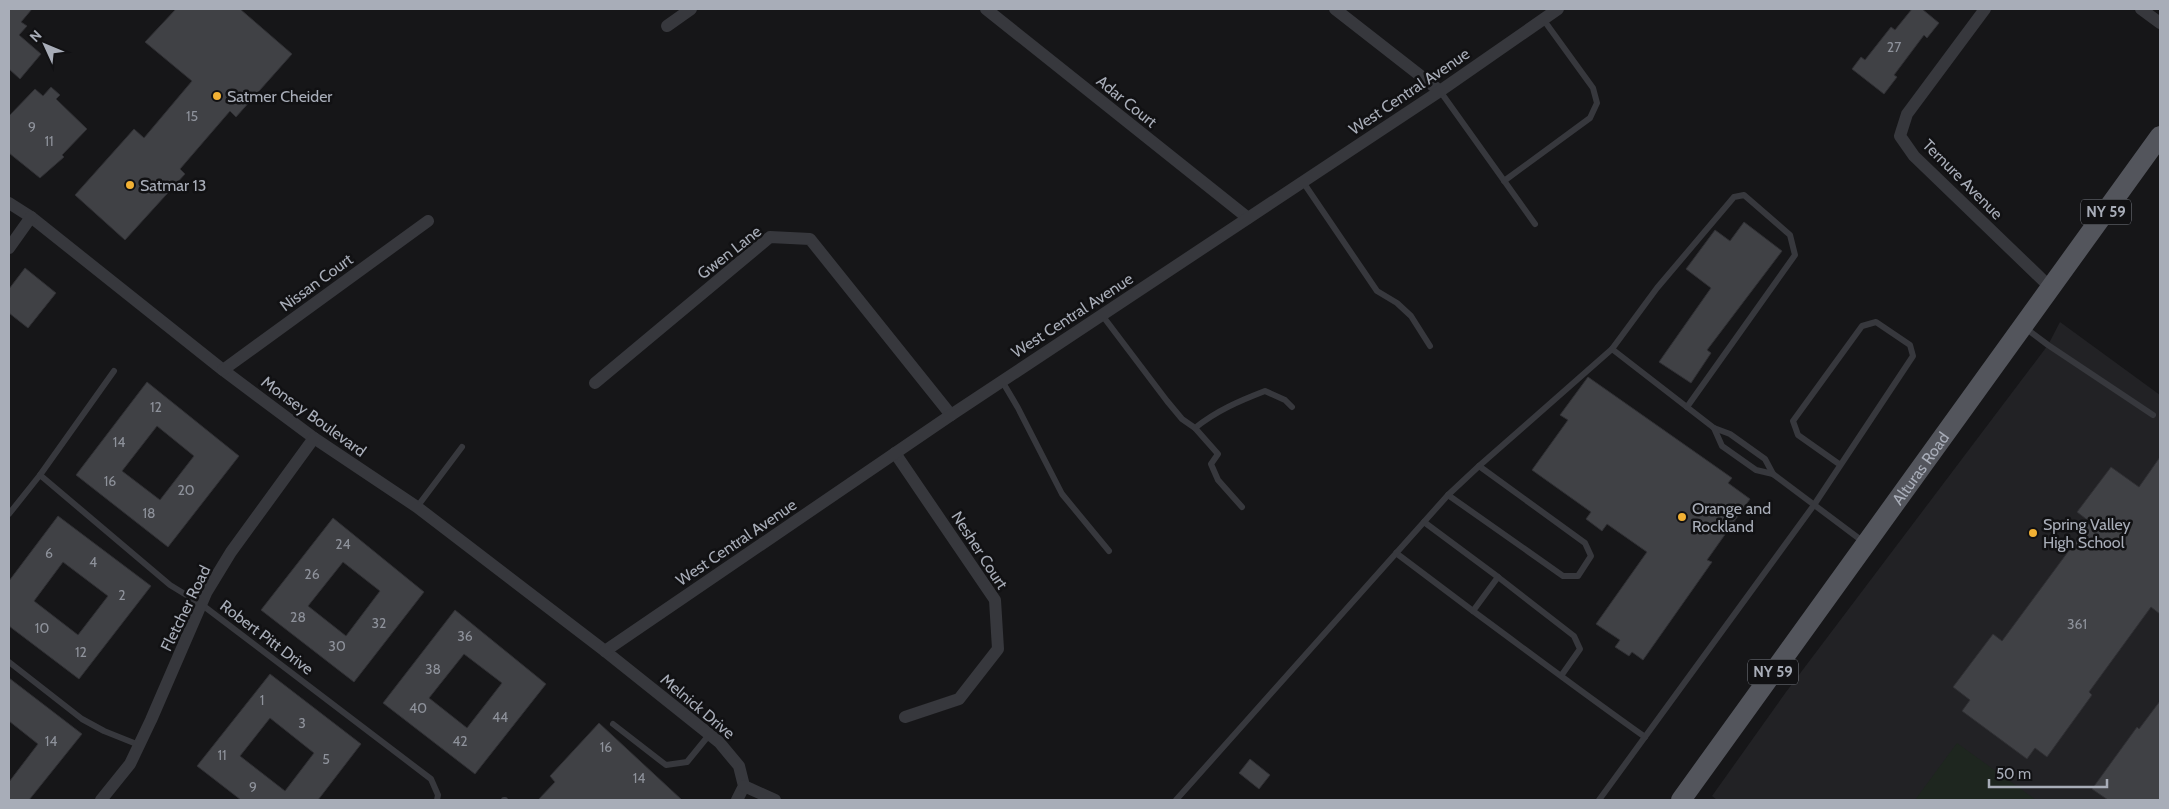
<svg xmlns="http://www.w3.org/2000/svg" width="2169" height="809" font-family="Cabin,sans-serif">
<rect width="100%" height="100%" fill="#161618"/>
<polygon fill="#222225" points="2060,322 2160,395 2160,800 1717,800 1712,796 1786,692 2048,345"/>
<polygon fill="#1e261f" points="1957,743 2036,800 1915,800"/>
<g fill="#404145" stroke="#303034" fill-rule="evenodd">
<polygon points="9,9 32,9 21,22 27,26 19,35 41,54 20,79 9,69"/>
<polygon points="176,9 240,9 292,54 236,117 230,111 180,169 185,174 125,240 75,195 134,129 144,138 192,81 145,42"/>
<polygon points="1912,9 1922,9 1939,23 1927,38 1924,35 1894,75 1897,77 1884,94 1852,69 1861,57 1865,60 1891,27 1895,30"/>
<polygon points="51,87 60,95 56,99 87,129 62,155 64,157 40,178 9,153 9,116 35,89 43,96"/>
<polygon points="1744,222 1782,251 1707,350 1711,353 1691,383 1659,362 1711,288 1686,269 1715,230 1730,241"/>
<polygon points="25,268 56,293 28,328 9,313 9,289"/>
<polygon points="1588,377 1732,478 1728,483 1750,499 1707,560 1712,562 1643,660 1632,652 1629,656 1615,647 1620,640 1596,624 1647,552 1607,524 1602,531 1586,519 1591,512 1532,470 1568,420 1560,415"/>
<path d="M147 382 239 456 168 547 76 475ZM157 426 194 456 160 500 122 471Z"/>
<polygon points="2160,457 2160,614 2151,607 2089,692 2092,695 2047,757 2035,748 2027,759 1962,711 1970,700 1953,687 1993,634 2002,641 2090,522 2077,512 2111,467 2139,487"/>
<path d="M58 516 151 586 79 679 9 626V581ZM63 562 108 596 78 635 34 601Z"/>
<path d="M333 518 424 592 354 682 261 610ZM343 562 380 591 346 636 308 606Z"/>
<path d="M455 610 546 684 475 774 383 703ZM464 654 502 683 467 728 429 698Z"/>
<path d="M270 674 361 744 318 800H241L197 766ZM270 718 314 753 285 791 240 756Z"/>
<polygon points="9,678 82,734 29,800 9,800 9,782 38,744 9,721"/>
<polygon points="2160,701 2160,800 2108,800 2092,789 2137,727 2139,729"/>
<polygon points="599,723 682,800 538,800 555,782 550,776"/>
<polygon points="1250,759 1270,775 1259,789 1239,773"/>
</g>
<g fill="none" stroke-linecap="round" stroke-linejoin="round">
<g stroke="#37383d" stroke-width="6">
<polyline points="1440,91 1535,224"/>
<polyline points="1504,181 1590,118 1597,103 1593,88 1543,19"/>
<polyline points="1303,182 1377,291 1397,303 1411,316 1430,346"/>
<path d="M1102 315 1167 401 1182 419 1195 428C1216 411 1239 401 1265 391L1285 400 1292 407"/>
<polyline points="2024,327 2048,345 2153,415"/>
<polyline points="1612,349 1714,428 1730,434 1765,459 1773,474"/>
<polyline points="1002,381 1018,408 1062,494 1109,551"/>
<polyline points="1195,428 1218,454 1211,464 1218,480 1242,507"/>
<polyline points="1714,428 1722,446 1756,470 1773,474 1865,543"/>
<polyline points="40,475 114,371"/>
<polyline points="1448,495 1563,576 1578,576 1591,556 1585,543 1479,466"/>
<polyline points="417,507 462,447"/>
<polyline points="9,514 40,475 170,585 201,604 431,779 438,795 437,800"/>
<polyline points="1424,522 1498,577"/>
<polyline points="1396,553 1473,611"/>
<polyline points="9,662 82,719 104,731 139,745"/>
<path d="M1561 676 1580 649 1574 636 1498 577 1473 611C1530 653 1587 696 1645 737"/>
<polyline points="613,724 666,765 687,762 709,735"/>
<polyline points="504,800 505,800"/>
<polyline points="1176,800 1448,495 1479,466 1612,349 1657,288 1734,197 1744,195 1790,235 1795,255 1687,407"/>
<polyline points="1599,800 1814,505 1913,356 1910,345 1876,322 1862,326 1793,421 1798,435 1839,464"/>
</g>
<g stroke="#37383d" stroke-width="12">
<polyline points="986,9 1248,218"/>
<polyline points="1335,9 1440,91"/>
<polyline points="1985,9 1907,114 1900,136 1914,156 2051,288"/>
<polyline points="2141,9 2160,23"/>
<polyline points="667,26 691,9"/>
<polyline points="9,203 31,217 223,370 314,438 417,507 605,651 719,742 739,766 744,786 737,800"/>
<polyline points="9,248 31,217"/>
<polyline points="223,370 428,221"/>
<polyline points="595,383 770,237 810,239 951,415"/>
<polyline points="895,453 995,600 998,649 959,699 905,717"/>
<polyline points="605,651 951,415 1440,91 1558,9"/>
<polyline points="744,786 775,800"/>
<polyline points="101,800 130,764 151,720 206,593 231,552 314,438"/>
</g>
<path stroke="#53555c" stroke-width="20" id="s1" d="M1681 800 2160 136"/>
</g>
<g fill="#f2b134" stroke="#111113" stroke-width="2">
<circle cx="217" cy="96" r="5"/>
<circle cx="130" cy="185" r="5"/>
<circle cx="1682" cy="517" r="5"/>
<circle cx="2033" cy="533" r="5"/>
</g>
<g text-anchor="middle" stroke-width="5" stroke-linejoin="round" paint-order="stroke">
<g font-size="14" fill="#8e929b">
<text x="1894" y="52">27</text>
<text x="192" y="121">15</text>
<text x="32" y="132">9</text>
<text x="49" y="146">11</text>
<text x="156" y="412">12</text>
<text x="119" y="447">14</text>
<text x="110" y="486">16</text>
<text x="186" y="495">20</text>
<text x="149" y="518">18</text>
<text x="343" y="549">24</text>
<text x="49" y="558">6</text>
<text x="93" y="567">4</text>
<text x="312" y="579">26</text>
<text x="122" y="600">2</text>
<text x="298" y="622">28</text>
<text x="379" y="628">32</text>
<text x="2077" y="629">361</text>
<text x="42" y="633">10</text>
<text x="465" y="641">36</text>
<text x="337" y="651">30</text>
<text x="81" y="657">12</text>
<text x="433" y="674">38</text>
<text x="262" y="705">1</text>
<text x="418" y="713">40</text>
<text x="500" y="722">44</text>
<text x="302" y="728">3</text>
<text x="51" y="746">14</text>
<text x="460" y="746">42</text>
<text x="606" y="752">16</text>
<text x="222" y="760">11</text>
<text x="326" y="764">5</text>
<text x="639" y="783">14</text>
<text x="253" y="792">9</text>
</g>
<g fill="#111113" stroke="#7b7e86" stroke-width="1">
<rect x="2081" y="199.5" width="50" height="25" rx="4"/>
<rect x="1748" y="659.5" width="50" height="25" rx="4"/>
</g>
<g font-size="15" font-weight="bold" fill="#a8adb8">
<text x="2106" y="217">NY 59</text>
<text x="1773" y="677">NY 59</text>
</g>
<g font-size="16" fill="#a8adb8" stroke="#111113">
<text transform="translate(1409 91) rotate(-34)" y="6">West Central Avenue</text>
<text transform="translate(1127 101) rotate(39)" y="6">Adar Court</text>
<text transform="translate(1963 179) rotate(45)" y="6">Ternure Avenue</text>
<text transform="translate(729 252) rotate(-38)" y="6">Gwen Lane</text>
<text transform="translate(316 282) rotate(-36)" y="6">Nissan Court</text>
<text transform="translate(1072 315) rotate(-33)" y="6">West Central Avenue</text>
<text transform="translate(314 416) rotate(36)" y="6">Monsey Boulevard</text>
<text dy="6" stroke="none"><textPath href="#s1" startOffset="409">Alturas Road</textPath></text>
<text transform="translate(736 542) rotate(-34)" y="6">West Central Avenue</text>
<text transform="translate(980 550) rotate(57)" y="6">Nesher Court</text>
<text transform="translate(185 608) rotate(-64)" y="6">Fletcher Road</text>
<text transform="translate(267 637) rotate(37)" y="6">Robert Pitt Drive</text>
<text transform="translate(698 706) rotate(40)" y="6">Melnick Drive</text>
</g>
<g font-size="16" fill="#a8adb8" stroke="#111113" text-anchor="start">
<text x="227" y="102">Satmer Cheider</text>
<text x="140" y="191">Satmar 13</text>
<text x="1692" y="514">Orange and<tspan x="1692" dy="18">Rockland</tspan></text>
<text x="2043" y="530">Spring Valley<tspan x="2043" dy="18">High School</tspan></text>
</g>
</g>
<rect width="2169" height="809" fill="none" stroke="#a8adb8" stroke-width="20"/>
<g transform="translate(45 45) rotate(314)" stroke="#111113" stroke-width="4" paint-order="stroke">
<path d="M0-4L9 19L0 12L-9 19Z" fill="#a8adb8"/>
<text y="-8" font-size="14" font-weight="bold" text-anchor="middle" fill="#a8adb8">N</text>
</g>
<path d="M1989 779v8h118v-8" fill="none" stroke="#a8adb8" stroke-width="2.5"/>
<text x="1996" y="779" font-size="15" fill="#a8adb8" stroke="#111113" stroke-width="4" paint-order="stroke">50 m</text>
</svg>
